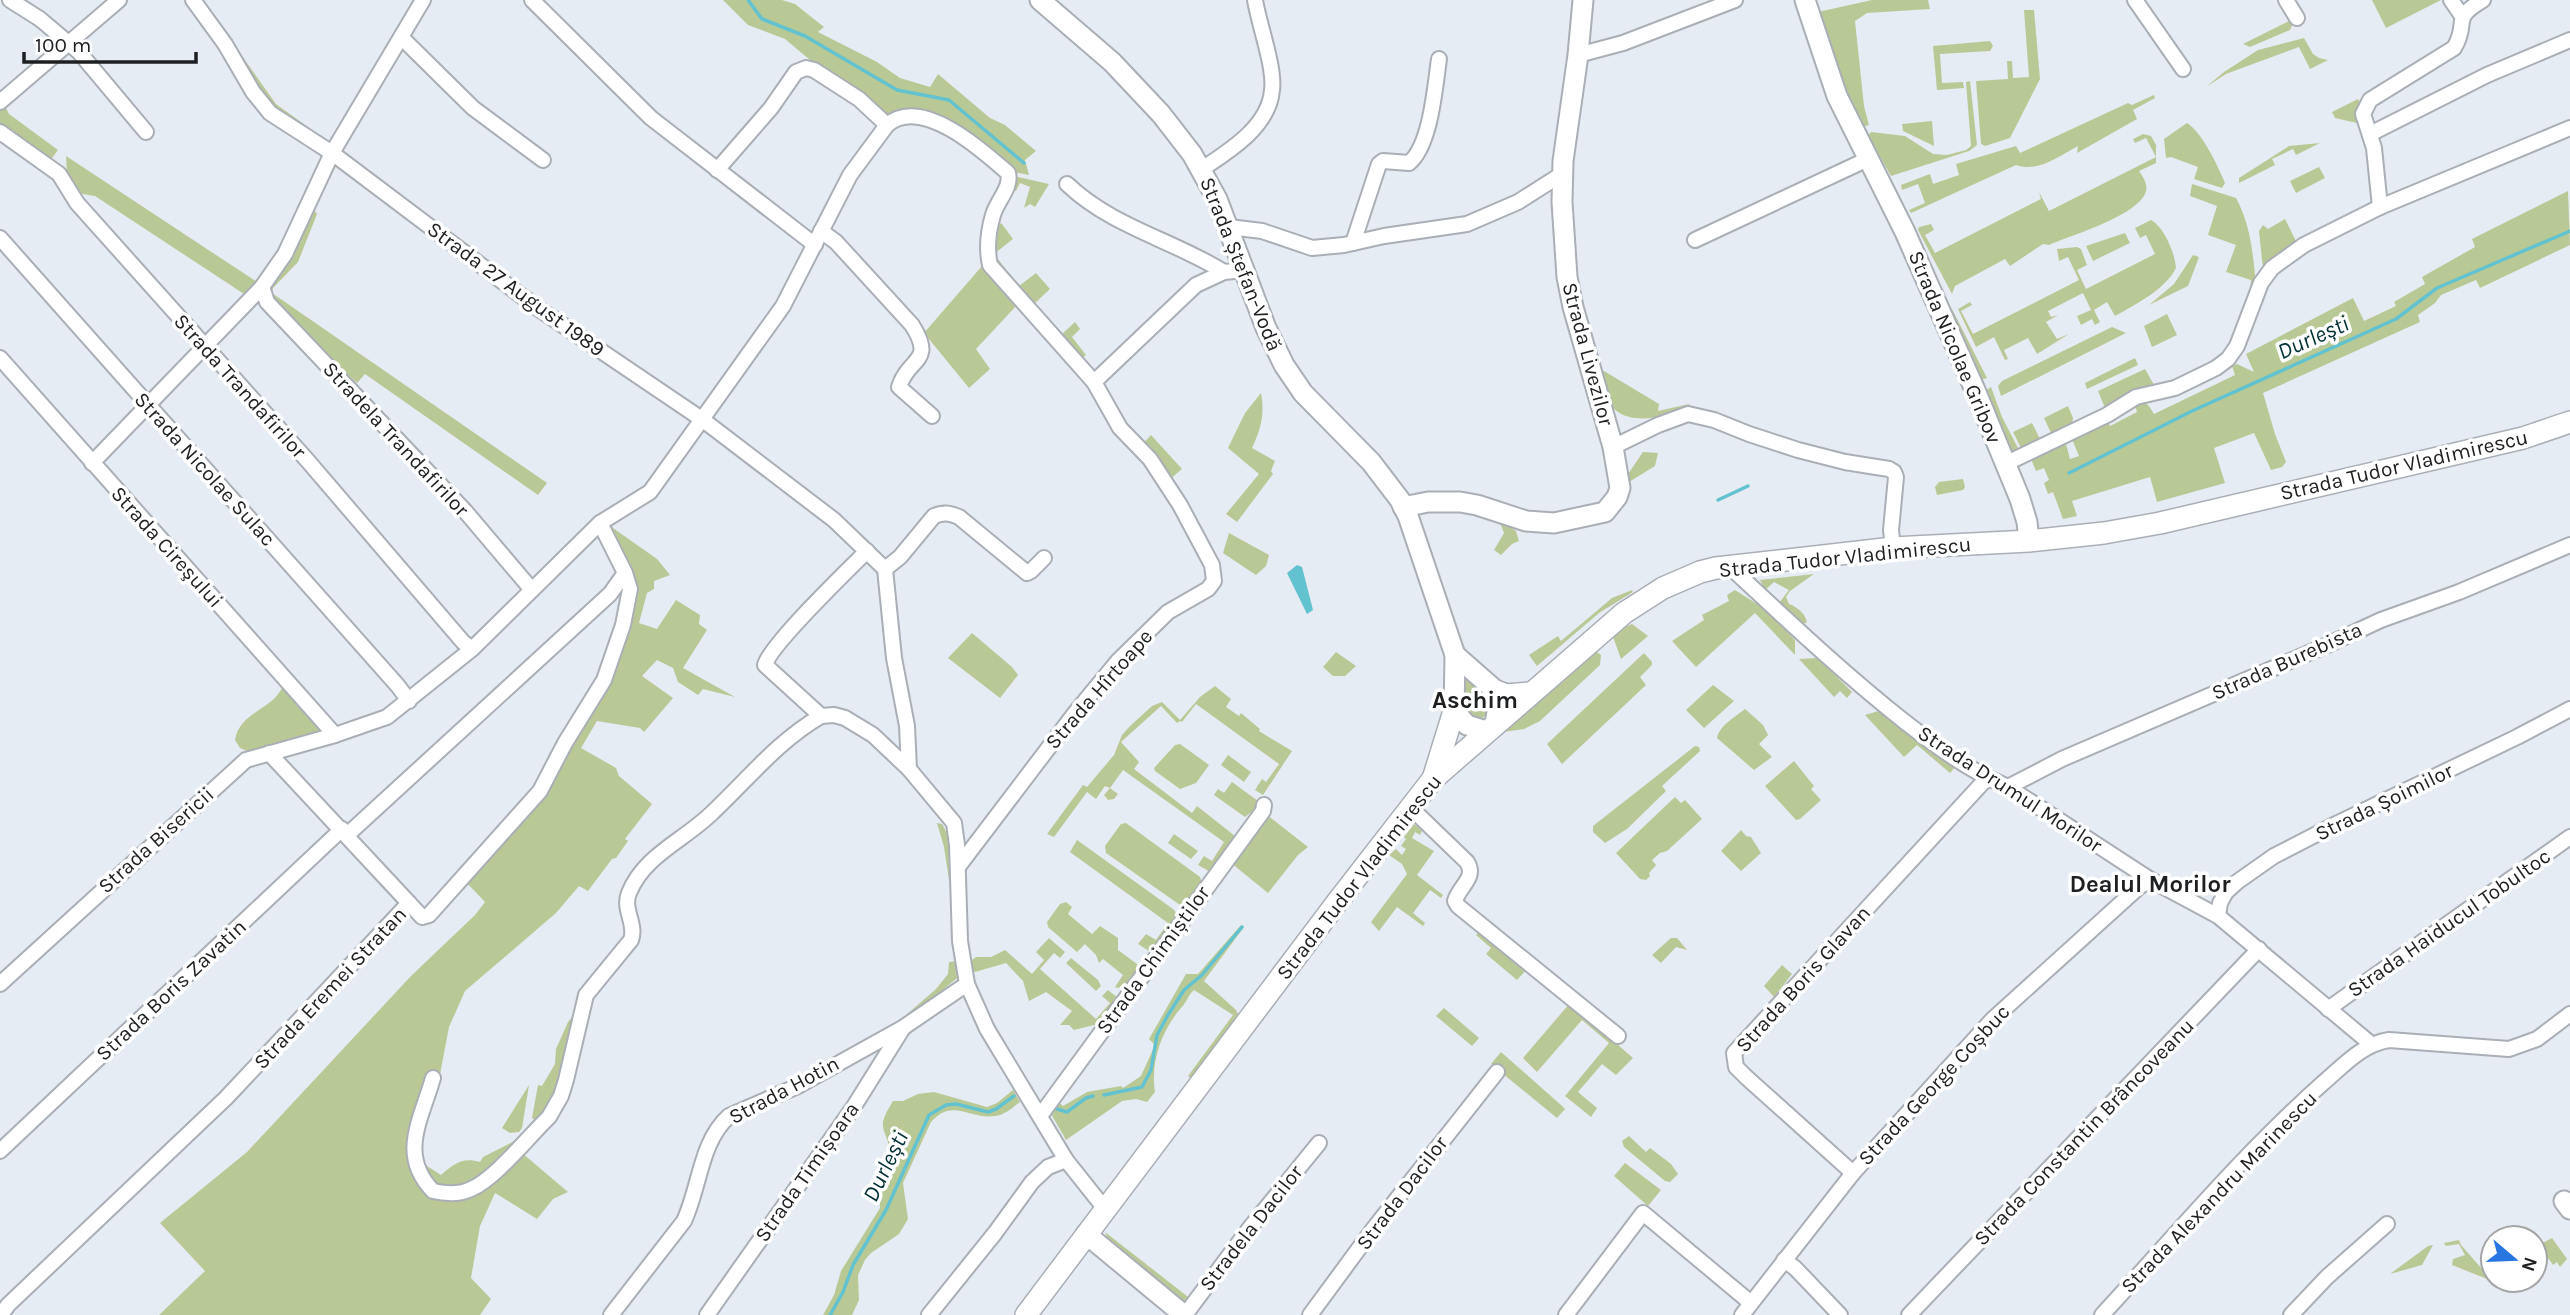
<svg xmlns="http://www.w3.org/2000/svg" width="2570" height="1315" font-family="Karla,sans-serif">
<rect width="100%" height="100%" fill="#e6ecf3"/>
<g fill="#b9c996">
<polygon points="723,0 782,0 795,4 824,27 818,32 877,62 900,78 930,87 938,74 990,118 1005,125 1036,151 1025,160 1029,175 1009,171 950,125 886,119 822,70 785,39 748,25"/>
<polygon points="1872,0 1928,0 1930,9 1867,13 1855,21 1864,106 1869,125 1863,127 1850,100 1818,12"/>
<polygon points="2372,0 2441,0 2386,28"/>
<polygon points="2024,10 2034,10 2040,79 2010,138 1985,146 1981,144 1976,81 2008,79 2007,61 2012,61 2013,78 2029,77"/>
<polygon points="2291,20 2293,24 2290,30 2250,47 2243,44"/>
<polygon points="225,32 276,104 330,143 328,146 297,128 259,95"/>
<polygon points="2304,38 2313,54 2319,58 2328,60 2310,69 2299,47 2226,74 2206,87 2224,72 2258,50"/>
<polygon points="1990,41 1993,46 1990,51 1940,54 1942,83 1963,82 1964,88 1937,90 1933,46"/>
<polygon points="1970,81 1977,145 1969,151 1891,176 1868,136 1871,132 1905,136 1933,154 1947,155 1966,150 1971,146 1966,82"/>
<path d="M2154 95 2155 98 2133 110 2137 119 2077 153 2078 146C2059 156 2038 173 2016 165L1911 213 1909 210 1925 203 1918 184 1902 190 1901 185 1930 174 1933 184 1959 175 1956 164 2016 146 2020 153 2128 103 2132 105Z"/>
<polygon points="2358,99 2361,105 2360,121 2357,123 2335,118 2332,112"/>
<polygon points="8,103 6,108 9,114 58,150 49,162 0,127 0,107"/>
<polygon points="1932,121 1934,146 1903,131 1902,124"/>
<path d="M2187 123C2202 132 2218 166 2225 183L2222 188 2194 179 2198 167 2171 157 2166 158 2164 139Z"/>
<path d="M2143 134 2151 136 2156 145V163L2139 171C2143 177 2148 184 2146 191 2140 215 2072 235 2049 245L2043 244 2010 266 2005 259 1955 286 1952 294 1918 230 1919 227 1931 224 1934 230 1925 235 1935 253 2041 199 2039 192 2049 211 2156 157 2146 138 2135 143 2133 139Z"/>
<polygon points="2320,143 2296,155 2293,149 2272,159 2275,165 2239,183 2239,178 2289,146"/>
<polygon points="66,156 257,282 244,294 95,196 77,193 67,174"/>
<polygon points="334,162 337,164 314,210 317,214 298,262 273,288 272,293 547,483 538,495 365,374 357,383 274,306 269,286"/>
<polygon points="2319,167 2325,178 2296,193 2290,181"/>
<polygon points="1014,176 1049,184 1035,207 1030,204 1024,208 1030,187 1020,183 1016,191 1008,188"/>
<path d="M2192 184 2236 198C2251 226 2253 254 2256 286L2250 293 2251 280 2226 272 2236 245 2208 235 2217 206 2190 196Z"/>
<polygon points="2568,191 2570,245 2480,288 2476,280 2441,295 2435,303 2418,315 2420,322 2263,393 2275,434 2286,462 2282,467 2271,470 2254,433 2214,448 2225,483 2157,502 2150,477 2072,501 2077,516 2063,519 2053,492 2048,494 2044,483 2049,480 2044,468 2036,471 2031,459 2065,440 2070,459 2079,456 2072,439 2108,421 2110,426 2137,412 2135,405 2142,401 2149,406 2154,414 2235,375 2232,366 2237,364 2254,372 2246,354 2353,298 2364,321 2396,306 2394,302 2425,284 2422,277 2475,247 2472,239"/>
<polygon points="2285,219 2296,241 2263,269 2259,231 2263,225 2268,229"/>
<path d="M2151 220C2164 227 2175 253 2176 268 2165 290 2136 304 2115 316L2107 302 2094 310 2100 322 2095 325 2092 319 2081 325 2077 316 2091 310 2083 293 2048 311 2051 317 2058 315 2046 322 2057 339 2069 334 2037 354 2028 338 2004 350 2008 359 2005 360 1994 337 1976 347 1958 309 1970 302 1972 305 1961 311 1973 334 2079 280 2068 257 2059 261 2057 249 2077 247 2081 249 2087 265 2077 270 2086 289 2155 254 2146 235 2140 238 2135 228Z"/>
<polygon points="995,221 1002,224 1013,239 994,254 1019,286 1036,273 1050,289 1033,305 1060,336 1075,322 1080,329 1072,337 1086,355 1079,361 994,263"/>
<polygon points="2125,233 2130,243 2093,261 2086,246"/>
<polygon points="2193,255 2199,257 2188,286 2149,305 2174,284"/>
<polygon points="982,266 1018,304 976,349 990,369 969,388 924,333"/>
<polygon points="1952,309 1987,378 1979,380 1949,318"/>
<polygon points="2167,314 2177,335 2152,347 2144,326"/>
<polygon points="2112,327 2126,333 2001,396 1998,386 2002,381"/>
<polygon points="2135,358 2138,365 2087,389 2085,383"/>
<polygon points="2145,369 2154,385 2105,408 2098,391"/>
<path d="M1604 371 1659 404 1658 411 1689 404 1690 408C1664 416 1623 431 1606 398 1602 391 1600 380 1597 372Z"/>
<polygon points="1991,387 2002,417 2020,452 2010,454 1985,391"/>
<path d="M1261 393C1265 414 1261 429 1252 448L1275 461 1271 471 1273 474 1237 522 1226 514 1259 474 1228 448 1245 413Z"/>
<polygon points="2068,406 2073,418 2072,425 2052,435 2044,418"/>
<polygon points="2032,423 2041,441 2022,450 2013,432"/>
<polygon points="1151,435 1182,469 1169,480 1143,444"/>
<polygon points="1643,452 1658,453 1655,466 1629,482 1628,474"/>
<polygon points="1963,479 1965,487 1963,490 1937,495 1935,487 1939,482"/>
<polygon points="1499,520 1516,531 1519,541 1512,544 1501,555 1494,550 1504,533"/>
<path d="M610 522 613 528 657 559 670 575 654 581V589L647 593 639 623 657 629 676 600 700 615 699 624 707 630 683 668 735 697 703 689 698 695 678 682 673 668 657 660 642 676 673 698 644 732 640 728 597 721 581 748 616 768 619 776 652 804 625 839 628 841 616 858 612 859 588 891 579 886 556 913 465 991 449 1027 438 1085 417 1154 427 1166 441 1175C454 1164 462 1157 480 1162L483 1157 522 1137V1153L568 1192 553 1199 537 1219 495 1193 480 1226 471 1278 491 1299 480 1315H159L205 1271 160 1223 247 1152 411 976 475 915 485 902 465 881 541 798 607 681 634 587 607 529Z"/>
<polygon points="1229,533 1269,555 1266,566 1256,575 1223,553"/>
<path d="M1814 574 1790 591 1786 597 1789 604C1797 607 1805 613 1807 622L1802 625 1779 603 1789 590 1774 582 1765 590 1760 580Z"/>
<polygon points="1632,590 1633,592 1599,613 1537,666 1529,655 1558,636 1561,641 1612,598"/>
<polygon points="1735,590 1765,609 1795,640 1795,655 1755,613 1696,667 1672,641 1704,620 1702,615 1729,601 1727,595"/>
<polygon points="1632,624 1648,636 1621,659 1613,637 1625,627"/>
<polygon points="972,633 1012,667 1018,675 1000,698 948,658"/>
<polygon points="1595,651 1601,655 1600,665 1540,721 1524,729 1503,732"/>
<polygon points="1336,652 1356,666 1345,676 1333,676 1323,667"/>
<polygon points="1644,653 1652,662 1652,665 1640,677 1646,685 1562,764 1547,744"/>
<polygon points="1818,658 1852,692 1847,698 1840,691 1834,697 1799,659"/>
<polygon points="1468,675 1490,695 1489,714 1482,718 1474,718 1462,708 1460,679"/>
<polygon points="1713,685 1734,701 1704,728 1686,710"/>
<path d="M283 686 324 732 252 753 240 748 235 740C240 711 272 711 283 686Z"/>
<polygon points="1215,686 1231,699 1226,707 1239,716 1241,713 1260,729 1259,731 1292,751 1263,795 1255,790 1262,779 1266,782 1279,764 1196,704 1182,722 1180,721 1177,723 1161,706 1121,742 1139,762 1134,769 1192,813 1197,806 1235,836 1214,874 1198,865 1204,856 1212,861 1224,842 1123,770 1110,788 1118,794 1114,799 1108,800 1104,795 1110,788 1105,786 1096,799 1087,792 1054,837 1047,834 1083,785 1087,787 1114,755 1122,735 1129,727 1152,706 1162,702 1180,720 1200,697"/>
<path d="M1745 709 1763 725 1768 735 1759 744 1772 757 1754 770 1717 738C1720 725 1735 717 1745 709Z"/>
<polygon points="1882,710 1957,765 1950,773 1917,745 1904,757 1865,715"/>
<polygon points="1180,744 1209,765 1196,783 1180,789 1155,771 1154,768 1175,745"/>
<polygon points="1695,746 1699,747 1700,751 1662,786 1666,791 1627,829 1605,843 1593,832 1593,826"/>
<polygon points="1228,755 1251,772 1244,782 1221,765"/>
<polygon points="1794,761 1814,786 1811,789 1821,800 1800,819 1796,820 1765,786"/>
<polygon points="1232,782 1258,801 1255,809 1245,817 1214,795 1218,789 1224,793"/>
<polygon points="1675,797 1681,803 1685,800 1702,819 1667,851 1660,853 1652,860 1656,865 1649,873 1650,876 1646,880 1640,879 1616,853"/>
<polygon points="1267,815 1308,847 1298,855 1268,893 1231,863"/>
<path d="M937 823 942 824C956 846 952 875 952 900L944 847Z"/>
<polygon points="1126,823 1200,877 1202,883 1187,904 1180,905 1106,853 1105,846 1121,824"/>
<polygon points="1414,824 1422,831 1420,835 1415,832 1412,838 1434,851 1417,875 1443,895 1441,898 1430,890 1413,913 1425,923 1423,926 1397,907 1379,931 1371,922 1407,874 1402,864 1389,855 1396,849 1402,855 1406,849 1401,846 1406,839 1404,837"/>
<polygon points="1741,830 1746,836 1751,837 1761,853 1741,871 1721,851"/>
<polygon points="1174,834 1198,851 1191,859 1168,843"/>
<polygon points="1077,840 1173,909 1180,917 1153,951 1149,951 1138,944 1146,934 1156,940 1168,923 1070,852"/>
<polygon points="1066,902 1072,907 1068,914 1092,934 1100,926 1118,938 1118,950 1137,964 1139,968 1127,984 1118,988 1115,987 1123,975 1103,959 1099,963 1096,955 1085,944 1077,952 1048,927 1047,922 1060,904"/>
<path d="M1241 925 1244 927 1204 981 1236 1010 1239 1016 1193 1080 1188 1076 1233 1015 1194 990C1188 995 1187 1002 1181 1008 1162 1030 1150 1062 1155 1092L1147 1102 1136 1099 1122 1101 1066 1140 1050 1112 1059 1102 1063 1106 1087 1092 1121 1086 1123 1088 1141 1076 1155 1045 1149 1039 1186 974H1198Z"/>
<polygon points="1481,930 1528,968 1517,980 1486,954 1491,948 1476,935"/>
<polygon points="1049,938 1065,952 1060,958 1054,953 1040,969 1096,1019 1110,1003 1102,996 1108,990 1118,998 1102,1023 1074,1030 1069,1025 1060,1025 1072,1011 1046,992 1029,1001 1023,981 1006,963 975,972 970,969 972,960 976,957 991,957 1005,950 1032,974 1044,960 1036,952"/>
<polygon points="1671,938 1677,938 1687,950 1676,947 1661,963 1652,955"/>
<polygon points="1071,958 1098,980 1101,986 1096,991 1066,963"/>
<polygon points="957,961 957,978 934,997 897,1023 936,989 948,974 949,962"/>
<polygon points="1782,965 1792,974 1774,997 1764,986"/>
<polygon points="580,999 554,1107 536,1121 532,1118 538,1085 542,1086 555,1064 556,1049 568,1022 574,1015 577,1000"/>
<polygon points="1570,1003 1633,1058 1616,1075 1602,1064 1578,1092 1597,1108 1591,1117 1565,1096 1609,1043 1582,1020 1537,1072 1523,1058"/>
<polygon points="1444,1008 1479,1038 1472,1046 1436,1016"/>
<polygon points="1501,1052 1561,1105 1565,1109 1557,1118 1491,1064"/>
<polygon points="529,1085 522,1128 519,1132 510,1133 502,1128"/>
<path d="M1013 1090 1020 1102C1012 1108 1005 1115 995 1116 970 1120 953 1097 931 1122L903 1183 908 1219 899 1234 871 1253 865 1260 858 1275 859 1300 852 1315H823L834 1295 841 1271 880 1208 879 1187 890 1147C882 1124 878 1126 893 1101H903L918 1094 934 1092 987 1107 997 1103Z"/>
<polygon points="1629,1136 1646,1152 1650,1148 1671,1164 1678,1174 1670,1182 1665,1181 1624,1147 1622,1141"/>
<polygon points="1625,1163 1661,1190 1648,1206 1614,1176"/>
<polygon points="1105,1232 1192,1300 1186,1305 1108,1239"/>
<polygon points="2552,1238 2567,1259 2560,1267 2557,1262 2553,1265 2539,1245"/>
<polygon points="2459,1240 2461,1245 2489,1277 2487,1279 2452,1265 2453,1259 2465,1255 2459,1244 2446,1246 2444,1243"/>
<polygon points="2433,1245 2422,1265 2390,1274 2428,1246"/>
</g>
<polygon fill="#63c2cf" points="1297,565 1302,567 1313,610 1307,614 1287,573"/>
<g fill="none" stroke-linecap="round" stroke-linejoin="round">
<g stroke="#63c2cf" stroke-width="3.5">
<polyline points="748,0 762,19 805,36 897,90 949,100 1024,163"/>
<polyline points="2069,473 2192,411 2396,319 2437,288 2570,231"/>
<polyline points="1718,500 1748,486"/>
<polyline points="1104,1095 1142,1087 1151,1070 1157,1035 1168,1015 1184,990 1202,975 1242,927"/>
<polyline points="1057,1109 1067,1112 1086,1098 1093,1096"/>
<polyline points="830,1315 843,1292 853,1265 886,1210 929,1115 946,1105 956,1104 988,1112 996,1109 1014,1096"/>
</g>
<defs>
<g id="street">
<polyline points="10,0 40,19 79,52 146,132"/>
<polyline points="193,0 225,44 253,92 270,113 332,153 539,309 703,420 834,520 885,569 894,658 907,726 909,769"/>
<polyline points="532,0 651,118 815,245"/>
<polyline points="2135,0 2183,69"/>
<polyline points="2286,0 2297,18"/>
<polyline points="2451,0 2462,16"/>
<polyline points="402,38 473,108 543,160"/>
<polyline points="1578,55 1623,43 1735,0"/>
<polyline points="0,102 119,0"/>
<polyline points="0,132 59,174 77,203 307,460 463,642 472,649"/>
<polyline points="2370,134 2487,75 2570,40"/>
<path d="M1202 169C1229 151 1269 127 1272 90 1275 67 1259 25 1255 0"/>
<polyline points="717,170 771,108 796,72 806,68 814,70 859,99 887,125"/>
<path d="M1067 184C1112 227 1173 240 1224 272"/>
<path d="M2380 207 2374 148 2363 114 2370 100 2454 48C2470 22 2449 20 2483 0"/>
<polyline points="1229,227 1262,231 1312,248 1344,245 1384,236 1467,224 1518,202 1562,174"/>
<path d="M821 231 836 242 912 325C936 363 908 357 899 387L932 416"/>
<polyline points="0,238 398,686 409,701"/>
<polyline points="1695,240 1868,159"/>
<path d="M1353 243 1379 164 1383 161 1409 163C1431 145 1435 86 1439 59"/>
<polyline points="262,287 267,302 465,511 532,590"/>
<polyline points="0,358 335,735"/>
<polyline points="1613,447 1658,425 1688,414 1714,420 1749,434 1798,450 1845,462 1889,469 1894,472 1896,477 1891,530 1893,548"/>
<polyline points="92,463 262,287 285,254 332,153 423,0"/>
<polyline points="2005,464 2107,415 2136,397 2175,388 2216,368 2228,359 2237,346 2261,283 2272,268 2304,245 2380,207 2570,128"/>
<path d="M867 551C849 569 770 645 765 665L821 716 834 715 845 718 873 735 909 769 954 823 957 845 960 941 967 984 987 1029 1066 1160 1105 1209"/>
<path d="M1729 566C1786 619 1843 673 1905 722 1937 747 1970 771 2008 787L2151 880 2218 916 2371 1044"/>
<path d="M885 569 900 557 934 516C944 512 949 513 959 517L1027 573 1031 571 1044 558"/>
<polyline points="269,753 409,903"/>
<polyline points="2008,787 2062,759 2325,646 2381,620 2459,592 2570,545"/>
<path d="M1410 807 1467 862C1477 878 1459 886 1455 901L1458 906 1618 1036"/>
<polyline points="347,835 610,594 625,573 600,523"/>
<polyline points="958,867 1075,713 1118,661 1168,612 1208,589 1214,581 1212,565 1180,505 1150,459 1120,428 1094,382 1196,285 1224,272 1244,270"/>
<polyline points="2218,916 2220,903 2226,892 2237,882 2274,856 2338,823 2517,737 2570,709"/>
<path d="M0 984 246 760 335 735 387 717 472 649 600 523 650 492 783 306 850 175 887 125C921 95 982 150 1008 173 1012 187 997 201 993 215 988 232 986 247 990 265L1094 382"/>
<polyline points="2328,1009 2570,837"/>
<path d="M433 1078C421 1120 398 1155 433 1191 446 1194 459 1195 471 1189 495 1179 529 1136 549 1117L561 1096 566 1080 586 995 631 940C637 924 622 909 629 893 644 855 685 840 713 812 749 778 778 741 821 716"/>
<polyline points="1040,1116 1263,811 1264,805"/>
<polyline points="0,1151 342,829"/>
<polyline points="1853,1173 1746,1077 1736,1067 1734,1053 1987,778"/>
<polyline points="1784,1260 1795,1268 1840,1315"/>
<polyline points="1,1315 8,1305 226,1098 409,903 422,917 429,915 540,791 565,743 604,680 623,625 630,589 625,573"/>
<path d="M611 1315 684 1221C700 1187 700 1142 729 1116L798 1086 904 1027 967 984"/>
<polyline points="707,1315 853,1108 903,1028"/>
<polyline points="929,1315 995,1233 1032,1182 1048,1167 1066,1160"/>
<polyline points="1185,1315 1249,1229 1319,1143"/>
<polyline points="1310,1315 1374,1228 1497,1072"/>
<polyline points="1566,1315 1643,1213 1751,1303"/>
<polyline points="1742,1315 1853,1173 1992,1020 2140,886 2151,880"/>
<polyline points="1909,1315 2259,949"/>
<path d="M2102 1315C2174 1237 2243 1154 2323 1083 2343 1066 2362 1044 2389 1040L2509 1049 2537 1039 2570 1014"/>
<polyline points="2291,1315 2327,1277 2387,1224"/>
</g>
<g id="secondary">
<polyline points="1040,0 1112,62 1161,114 1192,154 1217,199 1266,328 1284,365 1303,393 1371,462 1400,500 1408,516 1455,655 1454,711 1467,725 1486,731"/>
<polyline points="1805,0 1837,96 1905,232 1975,390 2020,499 2027,522 2029,541"/>
<polyline points="1403,507 1428,502 1460,502 1477,505 1526,521 1554,523 1605,512 1617,497 1620,488 1613,447 1573,307 1567,277 1562,202 1563,161 1578,55 1583,0"/>
<polyline points="1455,655 1496,691 1498,706 1495,724"/>
<polyline points="2564,1201 2570,1209"/>
<polyline points="1086,1234 1184,1315"/>
</g>
<g id="primary">
<polyline points="1496,691 1506,695 1530,693"/>
<polyline points="1433,779 1454,711"/>
<polyline points="1026,1315 1338,901 1432,780 1624,613 1663,588 1700,572 1716,568 1893,548 2029,541 2104,533 2160,523 2523,438 2570,422"/>
</g>
</defs>
<use href="#street" stroke="#aaafb6" stroke-width="18"/>
<use href="#secondary" stroke="#aaafb6" stroke-width="23"/>
<use href="#primary" stroke="#aaafb6" stroke-width="24"/>
<use href="#street" stroke="#fff" stroke-width="14"/>
<use href="#secondary" stroke="#fff" stroke-width="19"/>
<use href="#primary" stroke="#fff" stroke-width="21"/>
</g>
<g text-anchor="middle" stroke-width="7" stroke-linejoin="round" paint-order="stroke">
<g font-size="21" fill="#1d1f21" stroke="#fff">
<text transform="translate(1241 264) rotate(68)" y="7">Strada Ștefan-Vodă</text>
<text transform="translate(516 289) rotate(36)" y="7">Strada 27 August 1989</text>
<text transform="translate(1955 347) rotate(67)" y="7">Strada Nicolae Gribov</text>
<text transform="translate(1588 354) rotate(75)" y="7">Strada Livezilor</text>
<text transform="translate(240 386) rotate(48)" y="7">Strada Trandafirilor</text>
<text transform="translate(396 439) rotate(47)" y="7">Stradela Trandafirilor</text>
<text transform="translate(2404 465) rotate(-13)" y="7">Strada Tudor Vladimirescu</text>
<text transform="translate(205 469) rotate(48)" y="7">Strada Nicolae Sulac</text>
<text transform="translate(167 547) rotate(48)" y="7">Strada Cireşului</text>
<text transform="translate(1845 557) rotate(-6)" y="7">Strada Tudor Vladimirescu</text>
<text transform="translate(2287 661) rotate(-24)" y="7">Strada Burebista</text>
<text transform="translate(1099 689) rotate(-49)" y="7">Strada Hîrtoape</text>
<text transform="translate(2010 789) rotate(33)" y="7">Strada Drumul Morilor</text>
<text transform="translate(2384 802) rotate(-26)" y="7">Strada Șoimilor</text>
<text transform="translate(156 840) rotate(-42)" y="7">Strada Bisericii</text>
<text transform="translate(1359 877) rotate(-52)" y="7">Strada Tudor Vladimirescu</text>
<text transform="translate(2449 923) rotate(-35)" y="7">Strada Haiducul Tobultoc</text>
<text transform="translate(1153 960) rotate(-54)" y="7">Strada Chimiștilor</text>
<text transform="translate(1803 979) rotate(-48)" y="7">Strada Boris Glavan</text>
<text transform="translate(330 988) rotate(-47)" y="7">Strada Eremei Stratan</text>
<text transform="translate(171 990) rotate(-43)" y="7">Strada Boris Zavatin</text>
<text transform="translate(1934 1085) rotate(-47)" y="7">Strada George Coșbuc</text>
<text transform="translate(784 1090) rotate(-28)" y="7">Strada Hotin</text>
<text transform="translate(2084 1132) rotate(-46)" y="7">Strada Constantin Brâncoveanu</text>
<text transform="translate(807 1172) rotate(-55)" y="7">Strada Timișoara</text>
<text transform="translate(2219 1192) rotate(-46)" y="7">Strada Alexandru Marinescu</text>
<text transform="translate(1402 1193) rotate(-53)" y="7">Strada Dacilor</text>
<text transform="translate(1251 1228) rotate(-52)" y="7">Stradela Dacilor</text>
</g>
<g font-size="23" font-style="italic" fill="#003036" stroke="#fff">
<text transform="translate(2313 337) rotate(-24)" y="8">Durlești</text>
<text transform="translate(885 1166) rotate(-64)" y="8">Durlești</text>
</g>
<g font-size="24" font-weight="bold" fill="#1d1f21" stroke="#fff">
<text x="1475" y="708">Aschim</text>
<text x="2150" y="892">Dealul Morilor</text>
</g>
</g>
<g transform="translate(2514 1259) rotate(109)"><circle r="33" fill="#ffffff" stroke="#a5a5a6" stroke-width="2"/>
<path d="M0-5L12 26L0 18L-12 26Z" fill="#2776e1"/>
<text y="-10" font-size="19" font-weight="bold" text-anchor="middle" fill="#1d1f21">N</text>
</g>
<path d="M24 52v10h172v-10" fill="none" stroke="#1d1f21" stroke-width="3.5"/>
<text x="35" y="52" font-size="21" fill="#1d1f21" stroke="#ffffff" stroke-width="5" paint-order="stroke">100 m</text>
</svg>
